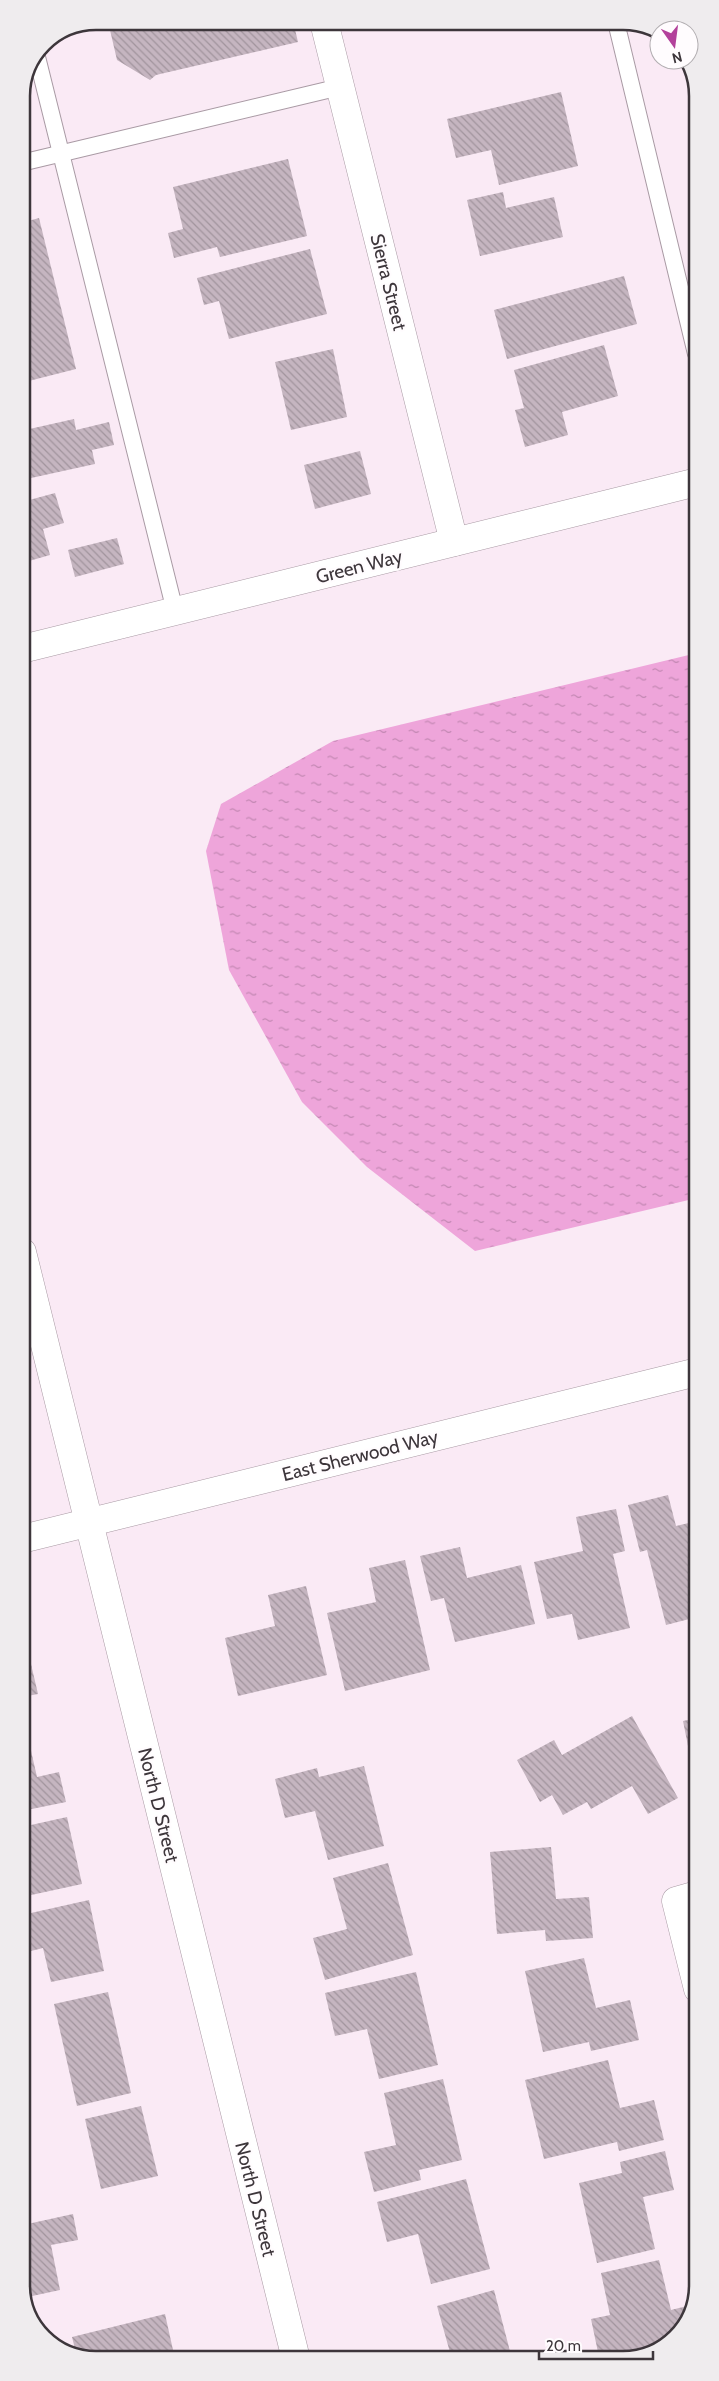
<svg xmlns="http://www.w3.org/2000/svg" width="719" height="2381" font-family="Cabin,sans-serif">
<defs>
<pattern id="water-ripples" width="26" height="14" patternUnits="userSpaceOnUse" patternTransform="scale(1.25)"><rect width="26" height="14" fill="#eea5da"/><path d="M2 4q2-2 4 0t4 0M15 11q2-2 4 0t4 0" fill="none" stroke="#c287b2"/></pattern>
<pattern id="building-back-hatch" width="6" height="6" patternUnits="userSpaceOnUse" patternTransform="scale(1.25)"><rect width="6" height="6" fill="#c5b5c0"/><path d="M-1 5l2 2M0 0l6 6M5-1l2 2" fill="none" stroke="#a1949d"/></pattern>
</defs>
<rect width="100%" height="100%" fill="#faeaf5"/>
<polygon fill="url(#water-ripples)" points="697,653 697,1198 475,1251 367,1167 302,1102 229,970 206,851 221,804 333,741"/>
<g fill="url(#building-back-hatch)">
<polygon points="122,21 293,21 298,42 156,75 150,80 117,60 110,30 124,27"/>
<polygon points="561,92 578,166 499,185 491,150 456,158 447,119"/>
<polygon points="288,159 307,236 220,257 217,247 174,258 168,233 183,229 173,187"/>
<polygon points="503,192 506,208 554,197 563,237 480,256 467,200"/>
<polygon points="39,218 76,369 21,383 21,223"/>
<polygon points="310,249 327,314 229,339 219,301 204,305 197,278"/>
<polygon points="624,276 637,324 507,359 494,310"/>
<polygon points="604,345 618,396 562,412 568,435 525,447 515,410 524,408 514,370"/>
<polygon points="333,349 347,417 291,430 275,362"/>
<polygon points="21,416 25,430 74,419 76,430 109,422 114,445 92,450 95,464 22,480"/>
<polygon points="360,451 371,494 315,509 304,465"/>
<polygon points="55,493 64,523 43,529 50,555 22,563 22,502"/>
<polygon points="117,538 124,564 75,577 68,550"/>
<polygon points="668,1495 676,1526 697,1521 697,1617 666,1625 647,1550 640,1552 628,1505"/>
<polygon points="616,1509 625,1551 613,1554 630,1628 578,1640 572,1614 547,1619 534,1562 583,1551 576,1517"/>
<polygon points="460,1547 467,1578 521,1565 535,1624 455,1642 444,1598 431,1601 420,1556"/>
<polygon points="405,1560 430,1670 345,1691 327,1613 376,1602 369,1568"/>
<polygon points="306,1586 327,1675 238,1696 225,1638 275,1626 268,1595"/>
<polygon points="27,1647 38,1694 22,1697 22,1648"/>
<polygon points="632,1716 678,1798 648,1814 632,1786 591,1809 587,1802 563,1815 552,1795 540,1802 517,1760 554,1740 562,1755"/>
<polygon points="697,1718 697,1780 695,1781 683,1721"/>
<polygon points="27,1733 37,1777 59,1772 66,1802 22,1811 22,1734"/>
<polygon points="364,1766 384,1846 328,1860 315,1811 285,1818 275,1779 317,1768 319,1777"/>
<polygon points="67,1817 82,1884 22,1897 22,1827"/>
<polygon points="551,1847 556,1899 589,1897 593,1938 546,1941 545,1930 497,1934 490,1852"/>
<polygon points="388,1863 413,1955 325,1980 313,1938 347,1929 333,1878"/>
<polygon points="89,1900 104,1971 51,1982 43,1948 23,1953 22,1915"/>
<polygon points="584,1958 596,2008 630,2000 639,2040 591,2051 589,2042 543,2052 525,1971"/>
<polygon points="416,1972 438,2065 379,2079 367,2029 335,2036 325,1993"/>
<polygon points="108,1992 131,2093 77,2106 54,2004"/>
<polygon points="608,2060 620,2108 654,2100 664,2140 619,2151 617,2142 544,2159 525,2080"/>
<polygon points="443,2079 462,2160 419,2170 421,2180 374,2192 364,2152 396,2145 384,2093"/>
<polygon points="141,2106 158,2176 101,2189 85,2119"/>
<polygon points="665,2151 674,2190 643,2197 655,2249 597,2263 579,2183 622,2173 620,2162"/>
<polygon points="466,2179 490,2269 431,2284 418,2234 387,2242 377,2202"/>
<polygon points="73,2214 78,2240 51,2245 60,2290 23,2298 23,2225"/>
<polygon points="659,2260 671,2310 691,2305 682,2331 663,2343 599,2357 591,2319 610,2315 601,2273"/>
<polygon points="494,2290 512,2359 444,2359 451,2356 437,2306"/>
<polygon points="165,2314 175,2359 91,2360 76,2353 72,2337"/>
</g>
<g fill="none" stroke-linecap="round" stroke-linejoin="round">
<defs>
<g id="lane">
<polyline points="616,22 696,354"/>
<polyline points="37,57 175,611"/>
<polyline points="21,163 340,87"/>
</g>
<g id="street">
<polyline points="324,22 454,542"/>
<polyline points="22,649 697,482"/>
<polyline points="697,1895 676,1901 698,1989"/>
</g>
<g id="secondary">
<polyline points="22,1252 296,2359"/>
<polyline points="22,1539 697,1372"/>
</g>
</defs>
<use href="#lane" stroke="#a99aa4" stroke-width="18"/>
<use href="#street" stroke="#a99aa4" stroke-width="29"/>
<use href="#secondary" stroke="#a99aa4" stroke-width="29"/>
<use href="#lane" stroke="#fff" stroke-width="16"/>
<use href="#street" stroke="#fff" stroke-width="28"/>
<use href="#secondary" stroke="#fff" stroke-width="28"/>
</g>
<g text-anchor="middle" stroke-width="4.5" stroke-linejoin="round" paint-order="stroke">
<g font-size="19" fill="#3d363b" stroke="#fffcfe">
<text transform="translate(389 282) rotate(76)" y="7">Sierra Street</text>
<text transform="translate(359 566) rotate(-14)" y="7">Green Way</text>
<text transform="translate(360 1455) rotate(-14)" y="7">East Sherwood Way</text>
<text transform="translate(159 1805) rotate(76)" y="7">North D Street</text>
<text transform="translate(256 2199) rotate(76)" y="7">North D Street</text>
</g>
</g>
<path d="M0 0H719V2381H0ZM96 30H623A66 66 0 0 1 689 96V2285A66 66 0 0 1 623 2351H96A66 66 0 0 1 30 2285V96A66 66 0 0 1 96 30Z" fill="#efecee" fill-rule="evenodd"/>
<path fill="none" stroke="#3d363b" stroke-width="2.5" d="M96 30H623A66 66 0 0 1 689 96V2285A66 66 0 0 1 623 2351H96A66 66 0 0 1 30 2285V96A66 66 0 0 1 96 30Z"/>
<g transform="translate(674 45) rotate(166)"><circle r="24" fill="#fffcfe" stroke="#b1adb0"/>
<path d="M0-4L9 19L0 12L-9 19Z" fill="#b3419b"/>
<text y="-8" font-size="14" font-weight="bold" text-anchor="middle" fill="#3d363b">N</text>
</g>
<path d="M539 2351v8h114v-8" fill="none" stroke="#3d363b" stroke-width="2.5"/>
<text x="546" y="2351" font-size="15" fill="#3d363b" stroke="#fffcfe" stroke-width="4" paint-order="stroke">20 m</text>
</svg>
